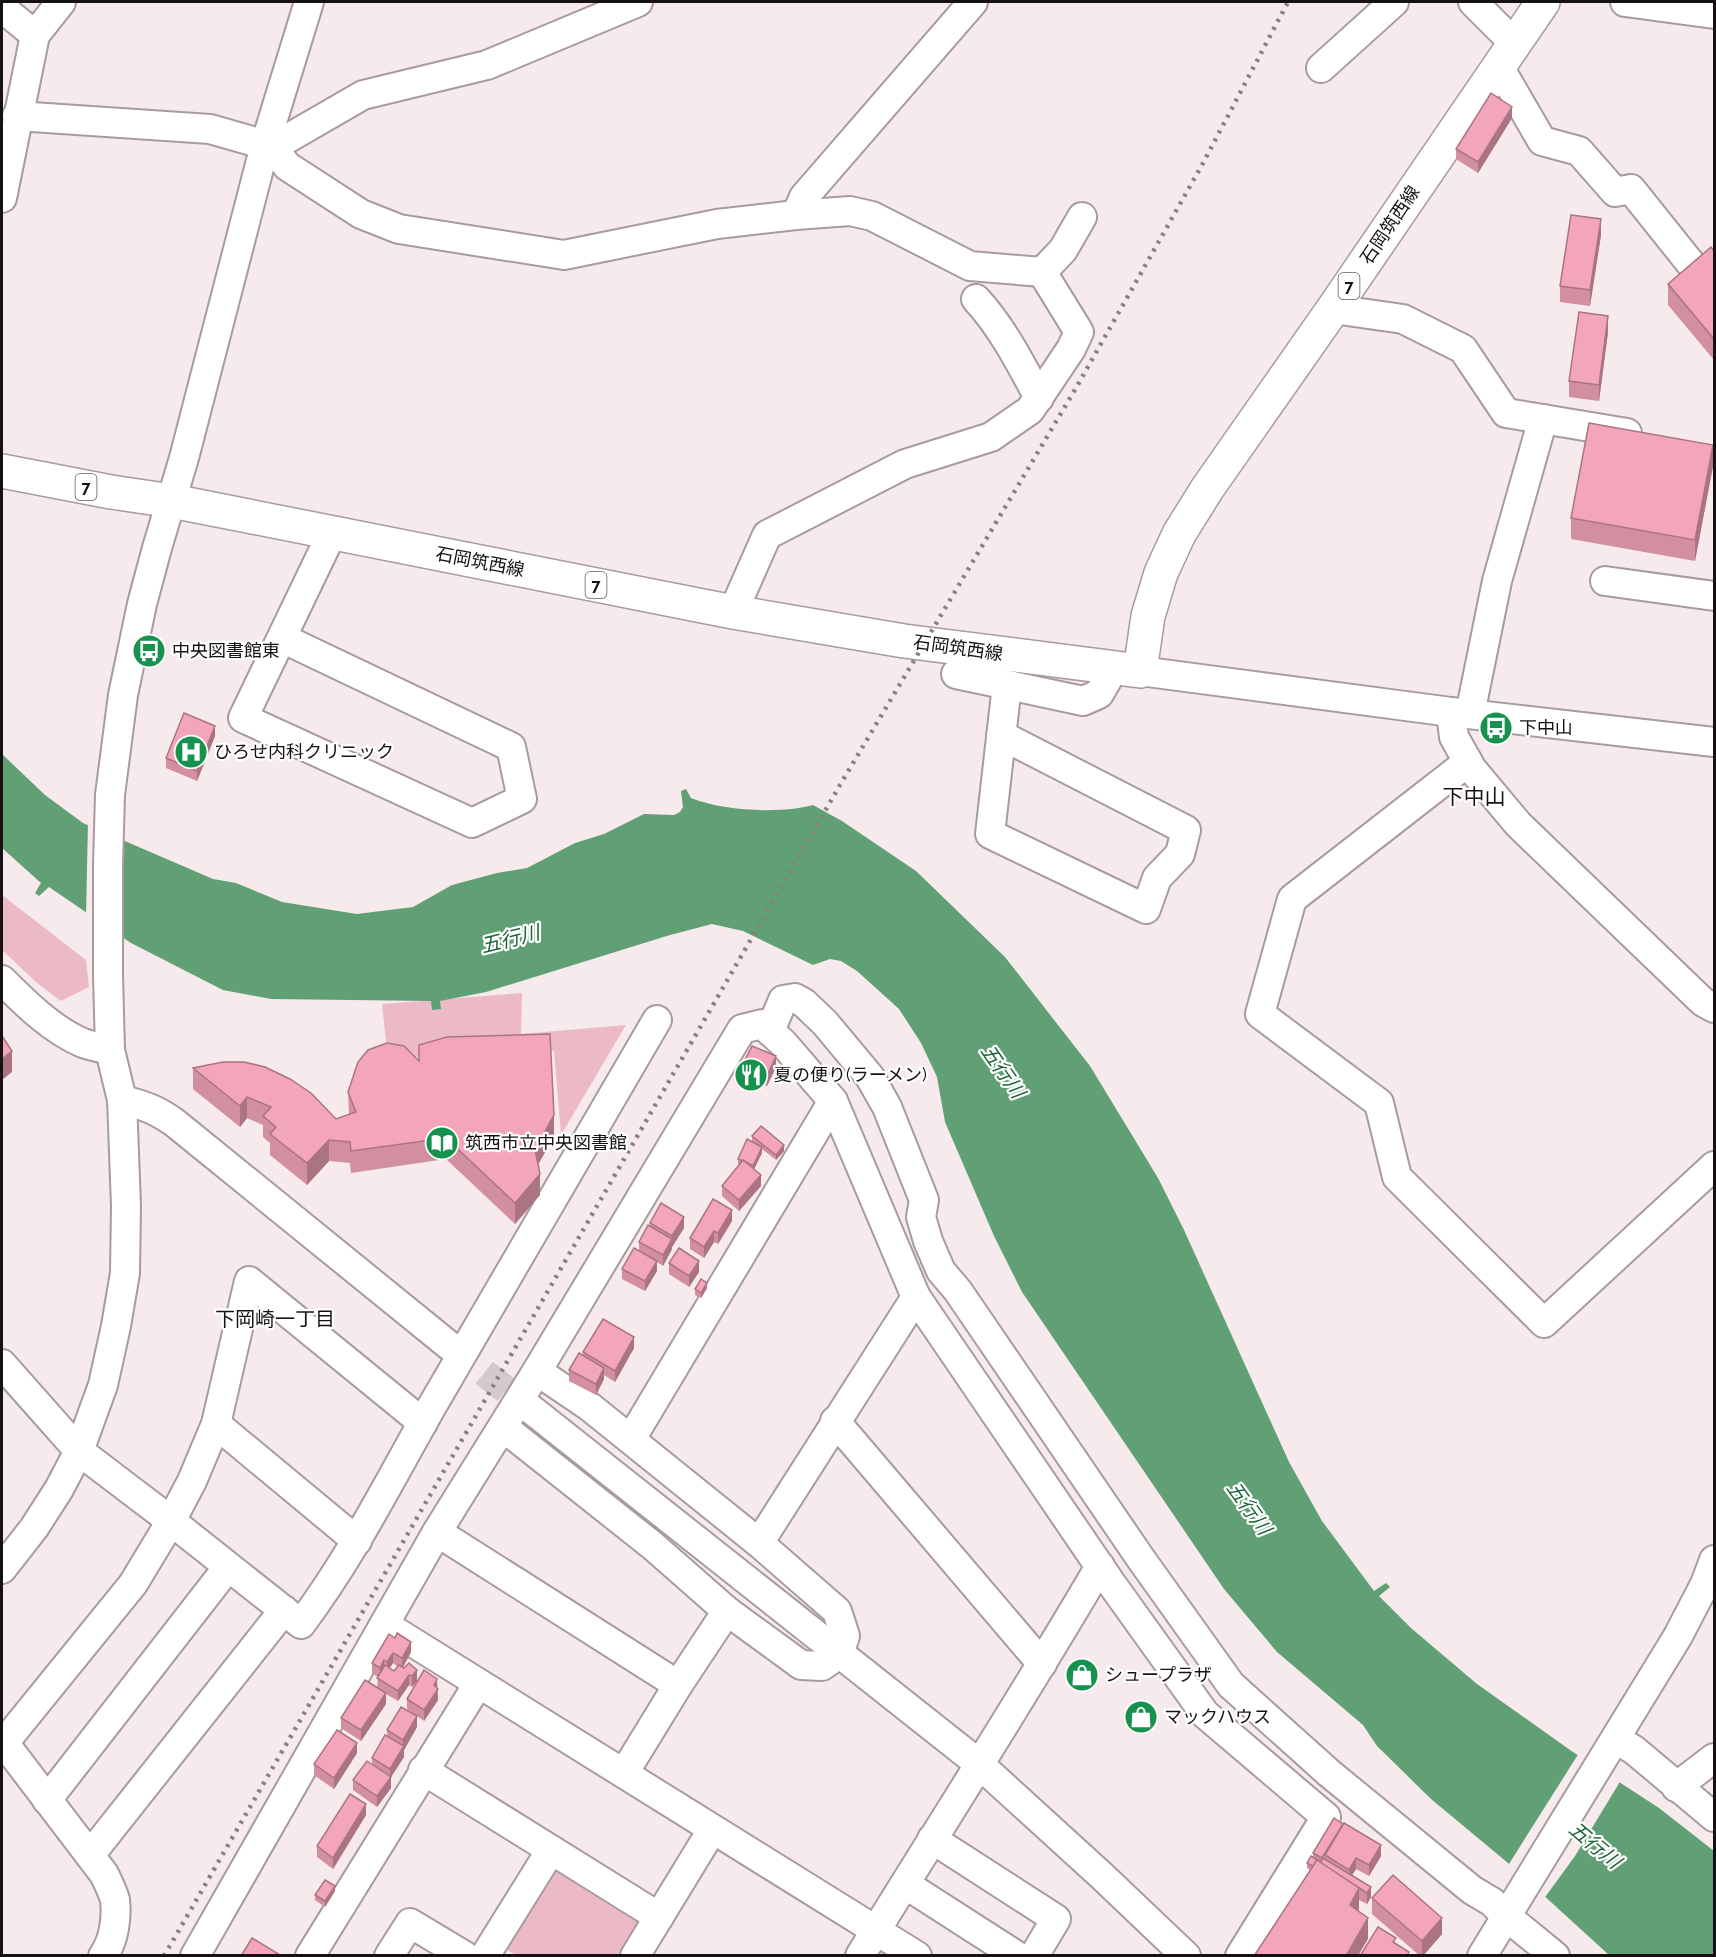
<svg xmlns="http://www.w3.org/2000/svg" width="1716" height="1957" font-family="Raleway,'Noto Sans JP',sans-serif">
<rect width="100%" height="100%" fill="#f7eaed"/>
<g fill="#ecbac6">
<polygon points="2,895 86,960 89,987 61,1001 37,983 2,950"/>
<polygon points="522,993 521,1034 626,1025 561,1135 554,1051 453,1054 388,1059 382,1004"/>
<polygon points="559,1869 642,1922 627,1955 516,1955 502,1947 550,1871"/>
</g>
<path fill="#60a074" d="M2 754 45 795 83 823 213 879 236 883 282 902 357 914 413 907 452 885 497 873 527 868 575 843 604 834 644 814 674 815 680 812 683 807 681 791 686 789 691 798C723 811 780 814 813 805L842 821 916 871 1005 957 1090 1066 1158 1178 1184 1230 1289 1462 1322 1521 1374 1591 1386 1583 1390 1587 1379 1596 1411 1628 1477 1684 1570 1750 1659 1808 1714 1851V1955H1609L1508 1863 1431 1799 1377 1746 1363 1725 1277 1652 1224 1589 1022 1292 994 1236 945 1122 937 1077 921 1043 899 1009 857 971 841 961 830 959 813 965 743 931 712 924 670 935 486 992 440 1001 441 1009 432 1010 431 1001 271 999 223 990 131 943 49 887 39 896 35 893 41 883 2 848Z"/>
<g fill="#f7eaed">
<polygon points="88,822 124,838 123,942 86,916"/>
<polygon points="1579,1753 1621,1780 1575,1856 1543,1900 1507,1867"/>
</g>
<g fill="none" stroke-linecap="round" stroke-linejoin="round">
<polyline stroke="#d5c9cc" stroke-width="28" stroke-dasharray="28 14" stroke-linecap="butt" points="451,1347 527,1406"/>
<defs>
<g id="minor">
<polyline points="1473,2 1514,43"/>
<polyline points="1625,2 1714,14"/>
<polyline points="2,8 35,35"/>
<polyline points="1498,65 1542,141 1579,151 1615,192 1631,189 1691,264"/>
<polyline points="1321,68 1394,2"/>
<polyline points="17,116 210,129 273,147 287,166 361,214 399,229 564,255 717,224 796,215 850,211 872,216 970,266 1042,272 1063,250 1082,217"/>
<polyline points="273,147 363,95 487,65 638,2"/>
<polyline points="2,198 35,35 61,2"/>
<polyline points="796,215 804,197 973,2"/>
<path d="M976 299C1002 327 1021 364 1039 398"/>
<polyline points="1333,309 1403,319 1463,349 1506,413 1627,433"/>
<polyline points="1605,581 1714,596"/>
<polyline points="733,612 767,535 905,464 991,437 1030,410 1071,349 1079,332 1042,272"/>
<polyline points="282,638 511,747 522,799 472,823 243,718 332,533"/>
<polyline points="1140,671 1451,712 1714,742"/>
<polyline points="956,674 1083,701 1099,694 1114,668"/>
<polyline points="1451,712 1454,737 1472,769 1518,824 1703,1002 1714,1008"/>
<polyline points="1470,714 1497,581 1543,419"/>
<polyline points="1001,735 1186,830 1180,854 1157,878 1146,909 990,834 1007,685"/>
<polyline points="1468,762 1292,899 1260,1014 1379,1103 1397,1177 1544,1323 1714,1166"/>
<path d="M2 980C25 1003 52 1030 83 1043 92 1046 101 1048 110 1050"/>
<polyline points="770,1031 783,1000 795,998 804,1003 825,1023 870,1077 887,1107 924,1200 921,1217 928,1241 941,1271 958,1291 1141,1559 1231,1685 1329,1773 1472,1890 1492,1902 1506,1916 1555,1956"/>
<path d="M122 1100C144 1105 157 1110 175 1123L451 1347"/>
<path d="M2 1364 79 1451 171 1521 301 1624C352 1556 390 1480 432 1406 507 1278 582 1149 657 1020"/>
<polyline points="527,1406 978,1763 1102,1876 1186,1956"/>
<polyline points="835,1421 1042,1664"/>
<polyline points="216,1424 357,1541"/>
<polyline points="503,1427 653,1546 727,1611 801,1665 822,1666 839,1654 845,1636 837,1611 759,1543 590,1407 537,1371"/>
<polyline points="631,1439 833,1101"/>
<polyline points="437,1532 678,1685"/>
<polyline points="759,1543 916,1297"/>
<polyline points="2,1569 34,1528 59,1489 79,1451 103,1385 116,1326 125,1273 126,1206 122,1100 110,1050 108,975 108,865 110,795 123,695 142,604 157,548 184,458 265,145 309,2"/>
<polyline points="385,1625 917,1956"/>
<polyline points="1616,1739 1634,1750 1714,1817"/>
<path d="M2 1740 104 1874C108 1882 113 1892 115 1900 117 1918 114 1941 103 1956"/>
<polyline points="4,1743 133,1584 171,1521 192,1481 216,1424 249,1281 423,1423"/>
<polyline points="423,1770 659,1917"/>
<polyline points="624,1773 678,1685 727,1611"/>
<polyline points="1676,1787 1714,1758"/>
<polyline points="47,1800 228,1567"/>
<polyline points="932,1839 1056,1919 1034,1956"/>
<polyline points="90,1855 284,1610"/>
<polyline points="905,1884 1017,1956"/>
<polyline points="195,1956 437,1532 537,1371 742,1029 762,1024 783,1043 833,1101 916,1297 1111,1583 1205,1714 1326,1817 1240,1956"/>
<polyline points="310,1956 478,1684"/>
<polyline points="389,1956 410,1923 465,1956"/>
<polyline points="485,1956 551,1850"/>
<polyline points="635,1956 712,1830"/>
<path d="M860 1956C940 1826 1023 1698 1100 1566"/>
<polyline points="1482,1956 1678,1636 1705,1584 1714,1560"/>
</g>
<polyline id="major" points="2,471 111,492 172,501 733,612 904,641 1140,671 1148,616 1161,573 1179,534 1207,489 1333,309 1543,2"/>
</defs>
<use href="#minor" stroke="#a89b9e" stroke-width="32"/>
<use href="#major" stroke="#a89b9e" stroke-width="36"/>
<use href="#minor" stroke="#fff" stroke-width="28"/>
<use href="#major" stroke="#fff" stroke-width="33"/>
<polyline stroke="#898082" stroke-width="4.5" stroke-dasharray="3 6" stroke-linecap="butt" points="164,1956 840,785 1076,388 1202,165 1288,2"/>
</g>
<g fill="#d18fa0" fill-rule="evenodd">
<polygon points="1512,118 1478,173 1456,159 1456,149"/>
<polygon points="1601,235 1590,306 1560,302 1560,286"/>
<polygon points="1714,251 1714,360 1668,305 1668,284"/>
<polygon points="1608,332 1599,401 1569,397 1569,381"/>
<polygon points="1713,466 1695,561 1571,539 1571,518"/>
<polygon points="215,736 197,781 166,768 166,758"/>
<polygon points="419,1061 554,1136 538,1165 540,1195 515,1224 446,1159 351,1173 350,1163 329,1161 307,1185 270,1155 270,1143 263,1137 263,1125 247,1118 240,1127 193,1089 193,1068 336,1119 349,1115 348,1092"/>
<polygon points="743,1064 776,1067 767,1086 743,1075"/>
<polygon points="752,1136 784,1151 776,1160 762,1149 762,1153 754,1169 761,1186 739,1211 722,1196 722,1186 740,1165 738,1164 738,1159 755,1143 752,1142"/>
<polygon points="732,1221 718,1244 714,1242 704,1258 690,1249 690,1238"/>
<polygon points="650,1223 684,1228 672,1247 672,1249 663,1266 657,1262 657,1271 645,1291 622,1279 622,1269 639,1250 639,1242 650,1226"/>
<polygon points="669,1263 699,1272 689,1287 669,1274"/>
<polygon points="707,1288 701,1298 695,1295 695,1289"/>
<polygon points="634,1348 615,1382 604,1375 604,1379 596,1395 569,1381 569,1370 583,1355 583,1352"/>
<path d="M389 1634 411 1652 403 1667 417 1681 412 1687 409 1685 398 1701 386 1694V1704L361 1741 341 1728V1718L377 1688 378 1677 372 1673V1663ZM393 1663 398 1667 394 1671 390 1668Z"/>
<polygon points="437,1688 438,1700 424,1721 407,1709 407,1699"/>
<polygon points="417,1727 404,1750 404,1757 391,1777 391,1788 377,1807 353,1790 353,1780 372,1765 372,1758 387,1736 387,1730"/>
<polygon points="357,1753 334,1789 314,1775 314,1764"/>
<polygon points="366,1815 333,1869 317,1857 317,1846"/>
<polygon points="1313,1853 1381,1856 1369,1876 1356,1869 1352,1875 1371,1897 1367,1904 1359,1900 1359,1909 1358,1911 1368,1939 1310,1870 1307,1868 1307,1863 1313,1857"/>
<polygon points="335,1891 325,1907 315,1900 315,1895"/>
<polygon points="1372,1898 1442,1934 1423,1956 1420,1956 1372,1914"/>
</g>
<g fill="#aa7482">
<polygon points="1512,107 1512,118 1478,173 1478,162"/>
<polygon points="1601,219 1601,235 1590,306 1590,290"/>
<polygon points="1608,316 1608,332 1599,401 1599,385"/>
<polygon points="1713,445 1713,466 1695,561 1695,540"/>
<polygon points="215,726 215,736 197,781 197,771"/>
<polygon points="12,1051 12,1072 2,1080 2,1059"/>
<polygon points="776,1056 776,1067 767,1086 767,1076"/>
<polygon points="247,1097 247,1118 240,1127 240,1106"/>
<polygon points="554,1115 554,1136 535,1170 535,1149"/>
<polygon points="329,1140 329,1161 307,1185 307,1163"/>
<polygon points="784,1145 784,1151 776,1160 776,1155"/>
<polygon points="762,1147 762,1153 753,1171 753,1166"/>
<polygon points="540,1174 540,1195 515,1224 515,1203"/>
<polygon points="761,1175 761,1186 739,1211 739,1200"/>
<polygon points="732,1210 732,1221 718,1244 718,1233"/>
<polygon points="684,1217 684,1228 672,1247 672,1249 663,1266 663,1255 672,1239 672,1236"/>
<polygon points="714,1231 714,1242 704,1258 704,1247"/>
<polygon points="657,1261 657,1271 645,1291 645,1281"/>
<polygon points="699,1261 699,1272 689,1287 689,1276"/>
<polygon points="707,1283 707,1288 701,1298 701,1293"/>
<polygon points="634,1337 634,1348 615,1382 615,1371"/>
<polygon points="604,1368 604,1379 596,1395 596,1384"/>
<polygon points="411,1642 411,1652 402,1669 402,1658"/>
<polygon points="393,1653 393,1663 387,1672 387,1662"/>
<polygon points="384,1660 384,1670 380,1678 380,1668"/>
<polygon points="417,1670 417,1681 412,1687 412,1676"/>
<polygon points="409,1675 409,1685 398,1701 398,1691"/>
<polygon points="437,1679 438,1700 424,1721 424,1710 434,1685"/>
<polygon points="386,1693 386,1704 361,1741 361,1730"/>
<polygon points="417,1716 417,1727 404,1750 404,1757 391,1777 391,1788 377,1807 377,1796 390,1779 390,1769 403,1747 403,1740"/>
<polygon points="357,1743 357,1753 334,1789 334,1778"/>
<polygon points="366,1804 366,1815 333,1869 333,1858"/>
<polygon points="1381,1845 1381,1856 1369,1876 1369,1865"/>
<polygon points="1356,1858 1356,1869 1349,1880 1349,1870"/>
<polygon points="335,1886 335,1891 325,1907 325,1901"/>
<polygon points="1371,1887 1371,1897 1367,1904 1367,1893"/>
<polygon points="1359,1888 1359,1909 1350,1926 1350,1905"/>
<polygon points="1368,1918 1368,1939 1358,1956 1346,1956"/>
<polygon points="1442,1918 1442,1934 1423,1956 1422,1956 1422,1941"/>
</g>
<g fill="#f3a6ba" stroke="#aa7482" stroke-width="1.5">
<polygon points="1491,93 1512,107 1478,162 1456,149"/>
<polygon points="1571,215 1601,219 1590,290 1560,286"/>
<polygon points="1711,247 1714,251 1714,339 1668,284"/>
<polygon points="1579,312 1608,316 1599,385 1569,381"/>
<polygon points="1589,423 1713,445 1695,540 1571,518"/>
<polygon points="184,713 215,726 197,771 166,758"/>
<polygon points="550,1034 554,1115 535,1149 540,1174 515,1203 446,1138 351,1151 350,1142 329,1140 307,1163 270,1134 276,1127 263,1116 271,1107 247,1097 240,1106 193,1068 223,1062 244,1062 265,1067 290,1079 311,1093 336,1119 356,1112 348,1092 358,1062 368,1050 387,1043 404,1046 419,1061 419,1045 447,1037"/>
<polygon points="2,1036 12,1051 2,1059"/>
<polygon points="752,1046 776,1056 767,1076 743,1064"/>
<polygon points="761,1126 784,1145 776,1155 752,1136"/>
<polygon points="747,1139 762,1147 753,1166 743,1160 743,1161 738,1159"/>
<polygon points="743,1160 761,1175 739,1200 722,1186"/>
<polygon points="713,1199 732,1210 718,1233 714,1231 704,1247 690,1238"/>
<polygon points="661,1203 684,1217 672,1236 650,1223"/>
<polygon points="648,1225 672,1239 663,1255 639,1242"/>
<polygon points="634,1248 657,1261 645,1281 622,1269"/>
<polygon points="679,1248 699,1261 689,1276 669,1263"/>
<polygon points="701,1279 707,1283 701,1293 695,1289"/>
<polygon points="603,1319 634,1337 615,1371 583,1352"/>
<polygon points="579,1353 604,1368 596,1384 569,1370"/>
<polygon points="397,1633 411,1642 402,1658 393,1653 387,1662 384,1660 380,1668 372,1663 389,1634 395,1638"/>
<polygon points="409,1663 417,1670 412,1676 409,1675 398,1691 377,1678 385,1665 394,1671 399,1665 404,1668"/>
<polygon points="424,1670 437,1679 434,1685 438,1689 424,1710 407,1699"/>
<polygon points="365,1680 386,1693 361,1730 341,1718"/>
<polygon points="401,1707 417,1716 403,1740 387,1730"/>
<polygon points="337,1730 357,1743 334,1778 314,1764"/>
<polygon points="385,1735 404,1746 390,1769 372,1758"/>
<polygon points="367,1761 391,1777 377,1796 353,1780"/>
<polygon points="350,1794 366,1804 333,1858 317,1846"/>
<polygon points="1334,1818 1343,1824 1322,1858 1313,1853"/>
<polygon points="1344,1823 1381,1845 1369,1865 1356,1858 1349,1870 1325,1855"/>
<polygon points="1311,1856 1321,1862 1320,1863 1317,1860 1313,1866 1307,1863"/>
<polygon points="1323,1858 1371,1887 1367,1893 1320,1863"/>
<polygon points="1317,1860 1359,1888 1350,1905 1368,1918 1346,1956 1254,1956"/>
<polygon points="1393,1875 1442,1918 1422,1941 1372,1898"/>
<polygon points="325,1880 335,1886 325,1901 315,1895"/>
<polygon points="1378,1927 1396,1938 1393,1942 1409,1952 1407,1956 1360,1956"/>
<polygon points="252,1938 280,1955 280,1956 241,1956"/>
</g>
<defs>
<symbol id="bus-disc" viewBox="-11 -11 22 22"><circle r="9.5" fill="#16924e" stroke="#fff"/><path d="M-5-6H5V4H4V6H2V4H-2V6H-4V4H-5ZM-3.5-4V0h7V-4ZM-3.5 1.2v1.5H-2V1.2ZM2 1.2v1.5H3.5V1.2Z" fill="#fff"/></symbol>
<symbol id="hospital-disc" viewBox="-11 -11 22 22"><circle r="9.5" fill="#16924e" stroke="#fff"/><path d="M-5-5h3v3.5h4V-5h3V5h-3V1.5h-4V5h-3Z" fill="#fff"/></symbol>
<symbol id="restaurant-disc" viewBox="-11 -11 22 22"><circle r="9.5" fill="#16924e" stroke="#fff"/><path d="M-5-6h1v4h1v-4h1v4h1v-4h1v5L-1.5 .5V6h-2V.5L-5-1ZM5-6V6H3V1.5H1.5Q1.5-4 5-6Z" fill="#fff"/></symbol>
<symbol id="library-disc" viewBox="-11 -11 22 22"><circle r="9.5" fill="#16924e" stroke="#fff"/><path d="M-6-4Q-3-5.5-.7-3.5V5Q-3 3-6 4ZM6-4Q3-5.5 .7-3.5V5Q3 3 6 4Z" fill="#fff"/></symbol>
<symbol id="shop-disc" viewBox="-11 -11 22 22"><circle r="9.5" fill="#16924e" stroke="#fff"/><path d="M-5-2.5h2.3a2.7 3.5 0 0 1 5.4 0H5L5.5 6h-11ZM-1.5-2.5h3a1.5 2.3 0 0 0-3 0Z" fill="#fff"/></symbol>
</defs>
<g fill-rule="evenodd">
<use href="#bus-disc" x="130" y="632" width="38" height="38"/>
<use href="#bus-disc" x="1477" y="709" width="38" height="38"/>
<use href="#hospital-disc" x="172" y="733" width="38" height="38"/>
<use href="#restaurant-disc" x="732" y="1056" width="38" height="38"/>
<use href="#library-disc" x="423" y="1124" width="38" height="38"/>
<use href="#shop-disc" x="1063" y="1656" width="38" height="38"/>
<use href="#shop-disc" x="1122" y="1698" width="38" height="38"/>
</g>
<g text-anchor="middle" stroke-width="4.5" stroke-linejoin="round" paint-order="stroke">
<g fill="#fff" stroke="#5c5859" stroke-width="1.5">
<rect x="1338.5" y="273" width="21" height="26" rx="4.5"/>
<rect x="75.5" y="474" width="21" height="26" rx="4.5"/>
<rect x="585.5" y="572" width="21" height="26" rx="4.5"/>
</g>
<g font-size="16" font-weight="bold" fill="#161112">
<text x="1349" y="292">7</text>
<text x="86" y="493">7</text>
<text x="596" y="591">7</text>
</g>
<g font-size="18" fill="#161112" stroke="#fff">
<text transform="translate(1390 225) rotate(-56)" y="6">石岡筑西線</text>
<text transform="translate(480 562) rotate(11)" y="6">石岡筑西線</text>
<text transform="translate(958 648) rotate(8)" y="6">石岡筑西線</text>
</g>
<g font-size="18" fill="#161112" stroke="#fff" text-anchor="start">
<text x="172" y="657">中央図書館東</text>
<text x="1519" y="734">下中山</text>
<text x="214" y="758">ひろせ内科クリニック</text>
<text x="774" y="1081">夏の便り(ラーメン)</text>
<text x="465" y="1149">筑西市立中央図書館</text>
<text x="1105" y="1681">シュープラザ</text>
<text x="1164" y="1723">マックハウス</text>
</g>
<g font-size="20" font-style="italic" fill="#1c6338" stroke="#fff">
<text transform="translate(510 939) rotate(-14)" y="7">五行川</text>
<text transform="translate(1003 1071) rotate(55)" y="7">五行川</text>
<text transform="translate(1249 1508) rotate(54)" y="7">五行川</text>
<text transform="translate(1595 1845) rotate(40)" y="7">五行川</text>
</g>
<g font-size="20" fill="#161112" stroke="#fff">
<text x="275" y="1326">下岡崎一丁目</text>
</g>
<g font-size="21" fill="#161112" stroke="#fff">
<text x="1474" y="804">下中山</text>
</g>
</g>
<rect width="1716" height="1957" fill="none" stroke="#161112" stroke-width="6"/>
</svg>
